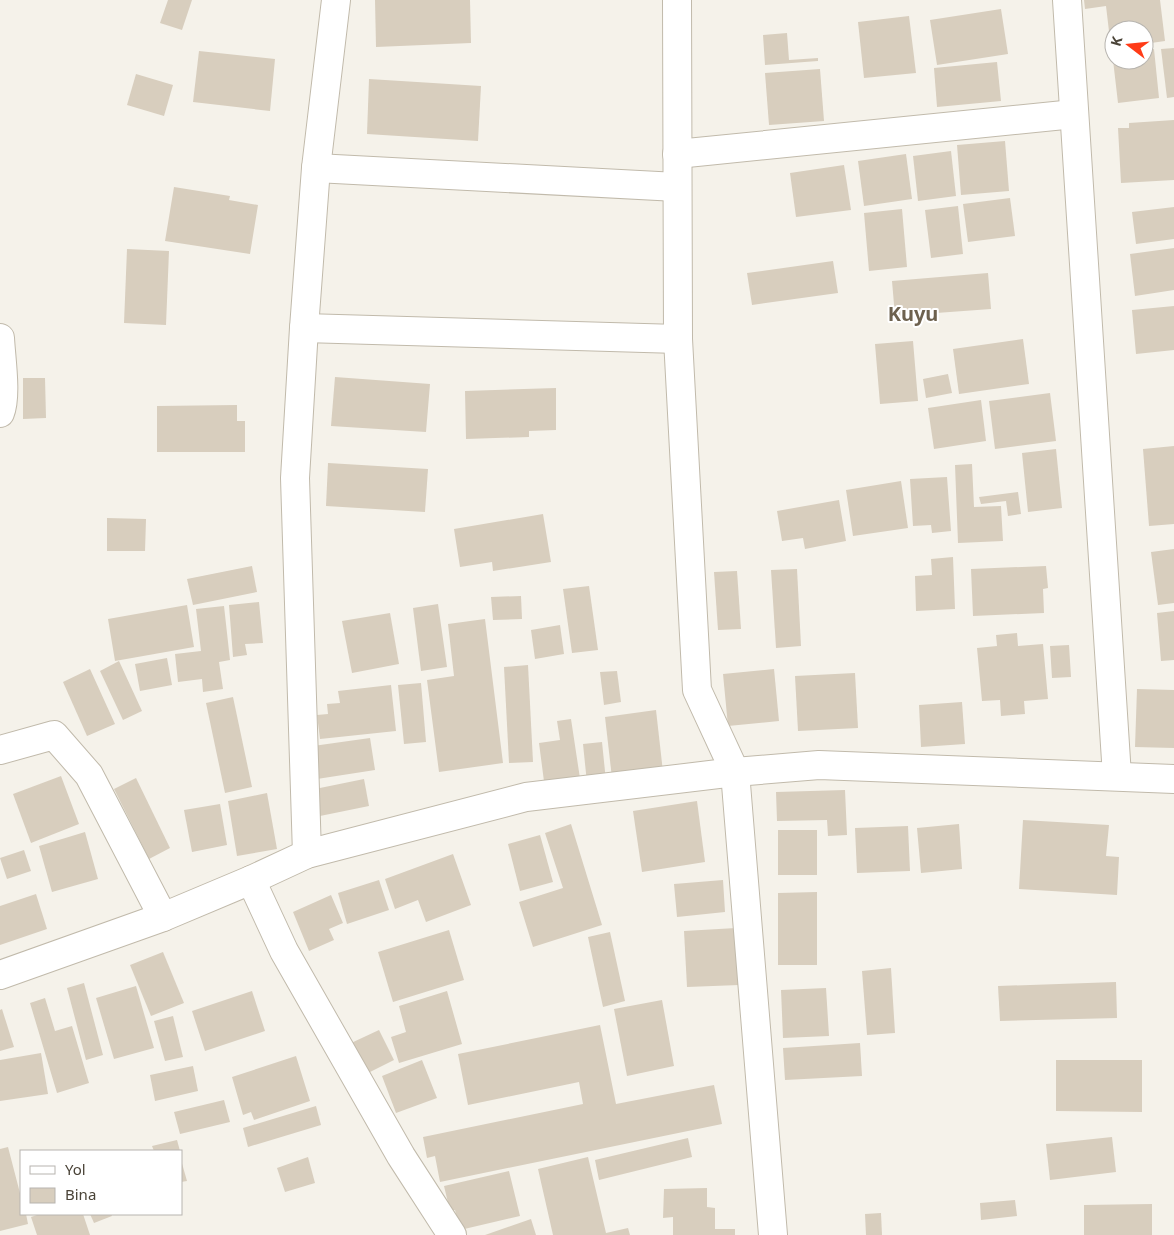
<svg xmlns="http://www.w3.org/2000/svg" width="1174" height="1235" font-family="'Noto Sans',sans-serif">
<rect width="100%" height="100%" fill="#f5f2ea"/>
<g fill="#d8cebe">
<polygon points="168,0 192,0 182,30 160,23"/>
<polygon points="375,0 470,0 471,43 376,47"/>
<polygon points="1084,0 1160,0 1165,41 1144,44 1144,30 1114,30 1114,48 1111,48 1106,6 1085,9"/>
<polygon points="1001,9 1008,54 937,65 930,20"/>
<polygon points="909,16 916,73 864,78 858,22"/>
<polygon points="787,33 789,60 818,58 818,61 765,65 763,35"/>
<polygon points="1174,48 1174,97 1167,98 1161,49"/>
<polygon points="1154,49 1159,98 1118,103 1113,60 1144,60 1144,51"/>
<polygon points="199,51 275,59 270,111 193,102"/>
<polygon points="997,62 1001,101 937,107 934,68"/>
<polygon points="820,69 824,121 769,125 765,73"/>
<polygon points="136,74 173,85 164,116 127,105"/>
<polygon points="369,79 481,86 478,141 367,134"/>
<polygon points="1174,120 1174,180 1121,183 1118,128 1129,128 1129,123"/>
<polygon points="1005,141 1009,191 961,195 957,145"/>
<polygon points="951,151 956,196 918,201 913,156"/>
<polygon points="906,154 912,199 864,206 858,161"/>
<polygon points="844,165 851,210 796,217 790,173"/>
<polygon points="174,187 230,196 229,200 258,205 250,254 165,241"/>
<polygon points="1010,198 1015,236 968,242 963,204"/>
<polygon points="958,206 963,254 931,258 925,210"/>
<polygon points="1174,207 1174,239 1136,244 1132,212"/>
<polygon points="902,209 907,267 869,271 864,213"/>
<polygon points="1174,248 1174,290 1135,296 1130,254"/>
<polygon points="127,249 169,251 166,325 124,323"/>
<polygon points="833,261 838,293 752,305 747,273"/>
<polygon points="988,273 991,309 895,316 892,281"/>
<polygon points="1174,306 1174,350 1136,354 1132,310"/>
<polygon points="1023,339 1029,384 959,394 953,349"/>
<polygon points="913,341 918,401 880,404 875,344"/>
<polygon points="948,374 952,393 926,398 923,379"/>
<polygon points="335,377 430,384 426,432 331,426"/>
<polygon points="23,378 45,378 46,418 23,419"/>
<polygon points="556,388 556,430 529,431 529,437 466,439 465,391"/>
<polygon points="1050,393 1056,441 995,449 989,401"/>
<polygon points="981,400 986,441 934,449 928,408"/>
<polygon points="237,405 237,421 245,421 245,452 157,452 157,406"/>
<polygon points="1174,446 1174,524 1149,526 1143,449"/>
<polygon points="1056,449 1062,508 1028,512 1022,453"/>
<polygon points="328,463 428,469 425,512 326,506"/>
<polygon points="972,464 974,507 1001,506 1003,541 958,543 955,465"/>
<polygon points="947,477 951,531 932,533 931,525 913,526 910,479"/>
<polygon points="901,481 908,528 853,536 846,490"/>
<polygon points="1018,492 1021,514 1008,516 1006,501 981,504 979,497"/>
<polygon points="839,500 846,541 805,549 803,538 782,541 777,511"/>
<polygon points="543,514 551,562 493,571 492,562 460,567 454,529"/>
<polygon points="107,518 146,519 145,551 107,551"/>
<polygon points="1174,549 1174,603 1158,605 1151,552"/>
<polygon points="953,557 955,609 916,611 915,576 932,575 931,559"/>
<polygon points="252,566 257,592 193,605 187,579"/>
<polygon points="1046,566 1048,588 1043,589 1044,613 973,616 971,569"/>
<polygon points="797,569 801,646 776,648 771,570"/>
<polygon points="737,571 741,629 718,630 714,572"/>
<polygon points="589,586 598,650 572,653 563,589"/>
<polygon points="521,596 522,619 493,620 491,597"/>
<polygon points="259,602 263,643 245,644 247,655 233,657 229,605"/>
<polygon points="438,604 447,667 421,671 413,608"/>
<polygon points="187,605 194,647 115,661 108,619"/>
<polygon points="224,606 230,660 219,662 223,689 203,692 202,679 178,682 175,654 201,651 196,609"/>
<polygon points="1174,611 1174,660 1161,661 1157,613"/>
<polygon points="390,613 399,664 352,673 342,621"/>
<polygon points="485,619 503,763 439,772 427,680 454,676 448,624"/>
<polygon points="560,625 564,654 535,659 531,630"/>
<polygon points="1017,633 1018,646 1043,644 1048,699 1024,701 1025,714 1001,716 1000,700 982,701 977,648 997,646 996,635"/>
<polygon points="1069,645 1071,677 1052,678 1050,646"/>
<polygon points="167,658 172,685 140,691 135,664"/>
<polygon points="119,661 142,711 123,720 100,671"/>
<polygon points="528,665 533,762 509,763 504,667"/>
<polygon points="90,669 115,724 87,736 63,682"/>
<polygon points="774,669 779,721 728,726 723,674"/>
<polygon points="617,671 621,702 604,705 600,672"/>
<polygon points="855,673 858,728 798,731 795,676"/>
<polygon points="421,683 426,742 404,744 398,685"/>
<polygon points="391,685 396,731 320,739 317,715 328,714 327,704 340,703 338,691"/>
<polygon points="1137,689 1174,690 1174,748 1135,747"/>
<polygon points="233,697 252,787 225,793 206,703"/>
<polygon points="962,702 965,744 921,747 919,705"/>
<polygon points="656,710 663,772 612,778 605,717"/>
<polygon points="571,719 581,785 545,789 539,743 560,740 557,721"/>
<polygon points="370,738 375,770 317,779 313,746"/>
<polygon points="602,742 606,781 587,783 583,744"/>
<polygon points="61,776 79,824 31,843 13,794"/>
<polygon points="136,778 170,848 149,859 114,789"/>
<polygon points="364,779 369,806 320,816 315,789"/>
<polygon points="845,790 847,835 828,836 827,820 777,821 776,792"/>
<polygon points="267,793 277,849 237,856 228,801"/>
<polygon points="697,801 705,862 642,872 633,811"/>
<polygon points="220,804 227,845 192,852 184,810"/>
<polygon points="1023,820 1109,825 1106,856 1119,857 1117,895 1019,889"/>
<polygon points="571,824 602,925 533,947 519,902 563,888 545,833"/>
<polygon points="959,824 962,869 921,873 917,828"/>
<polygon points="908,826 910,871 857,873 855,828"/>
<rect x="778" y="830" width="39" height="45"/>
<polygon points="85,832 98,879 52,892 39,846"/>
<polygon points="540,835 553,882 520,891 508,844"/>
<polygon points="24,850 31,871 7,879 0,858"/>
<polygon points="453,854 471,905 426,922 418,900 395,909 385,879"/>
<polygon points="379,880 389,910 347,924 338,893"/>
<polygon points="723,880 725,912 677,917 674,884"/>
<polygon points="817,892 817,965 778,965 778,893"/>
<polygon points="36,894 47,929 0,945 0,906"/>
<polygon points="331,895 343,923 329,929 334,940 309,951 293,912"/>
<polygon points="736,928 739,985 687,987 684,931"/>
<polygon points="449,930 464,980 393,1002 378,952"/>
<polygon points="610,932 625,1001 603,1007 588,937"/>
<polygon points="163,952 184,1003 151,1016 130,965"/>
<polygon points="891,968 895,1033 867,1035 862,971"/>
<polygon points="1116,982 1117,1018 1000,1021 998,986"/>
<polygon points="84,983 103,1055 86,1060 67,988"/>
<polygon points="136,986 154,1048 114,1059 96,998"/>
<polygon points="826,988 829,1036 783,1038 781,990"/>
<polygon points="252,991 265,1031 205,1051 192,1011"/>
<polygon points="447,991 462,1044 399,1063 391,1037 406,1032 399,1006"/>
<polygon points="45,998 55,1031 72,1026 89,1083 57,1093 30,1003"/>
<polygon points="662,1000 674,1066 627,1076 614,1009"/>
<polygon points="2,1009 14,1047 0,1051 0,1010"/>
<polygon points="173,1016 183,1057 165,1061 154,1021"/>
<polygon points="600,1025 616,1104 714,1085 722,1124 440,1182 435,1156 427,1158 423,1137 583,1104 579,1082 468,1105 458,1054"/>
<polygon points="379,1030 394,1060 364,1075 349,1044"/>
<polygon points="860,1043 862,1076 785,1080 783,1048"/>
<polygon points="41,1053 48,1094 0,1101 0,1060"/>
<polygon points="296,1056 310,1101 254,1120 251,1112 243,1115 232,1077"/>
<polygon points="422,1060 437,1098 396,1113 382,1076"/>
<polygon points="1056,1060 1142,1060 1142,1112 1056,1111"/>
<polygon points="193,1066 198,1091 155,1101 150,1075"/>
<polygon points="224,1100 230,1122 180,1134 174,1112"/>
<polygon points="316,1106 321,1125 248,1147 243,1128"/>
<polygon points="1112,1137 1116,1172 1050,1180 1046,1144"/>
<polygon points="688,1138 692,1157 599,1180 595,1160"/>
<polygon points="177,1140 180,1151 154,1151 152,1146"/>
<polygon points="8,1147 21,1197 21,1214 26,1214 28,1224 0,1231 0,1149"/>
<polygon points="308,1157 315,1183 285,1192 277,1168"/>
<polygon points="588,1157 606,1233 628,1228 630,1235 553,1235 538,1169"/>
<polygon points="181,1160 187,1181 181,1182"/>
<polygon points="509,1171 520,1216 460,1230 455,1210 450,1211 444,1186"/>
<polygon points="707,1188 707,1207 715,1208 715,1229 735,1229 735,1235 673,1235 673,1217 663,1218 664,1189"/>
<polygon points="1015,1200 1017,1216 981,1220 980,1203"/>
<polygon points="1152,1204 1152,1235 1084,1235 1084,1205"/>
<polygon points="881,1213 882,1235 866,1235 865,1214"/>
<polygon points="40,1214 83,1214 90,1235 37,1235 31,1217"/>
<polygon points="90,1214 111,1214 112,1216 94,1223"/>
<polygon points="531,1219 536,1235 485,1235"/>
</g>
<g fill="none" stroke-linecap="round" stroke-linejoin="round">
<defs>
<g id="minor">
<polyline points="677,0 678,339 697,690 735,772 773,1235"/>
<polyline points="1067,0 1117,776"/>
<polyline points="677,154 1074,114"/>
<polyline points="316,168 677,187"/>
<polyline points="304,328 678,339"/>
<path d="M0 338C1 358 7 396 0 413"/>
<polyline points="307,854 295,478 304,328 316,168 336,0"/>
<polyline points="0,975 163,917"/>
</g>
<g id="tertiary">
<polyline points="0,750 54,735 89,775 163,917 251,880 284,951 401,1156 452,1235"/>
<polyline points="251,880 307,854 526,797 735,772 819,765 1174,779"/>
</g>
</defs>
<use href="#minor" stroke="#c1baab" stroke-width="30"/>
<use href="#tertiary" stroke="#c1baab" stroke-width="30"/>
<use href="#minor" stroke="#fff" stroke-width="28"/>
<use href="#tertiary" stroke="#fff" stroke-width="28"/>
</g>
<g text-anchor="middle" stroke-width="4" stroke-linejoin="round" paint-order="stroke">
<g font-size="20" font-weight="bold" fill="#6d614e" stroke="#fff">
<text x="913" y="321">Kuyu</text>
</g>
</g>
<rect x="20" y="1150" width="162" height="65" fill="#ffffff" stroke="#b7b4af"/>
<rect x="30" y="1166" width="25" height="8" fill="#ffffff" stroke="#b7b4af"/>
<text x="65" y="1175" font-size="15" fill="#4a4337">Yol</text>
<rect x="30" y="1188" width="25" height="15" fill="#d8cebe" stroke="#b7b4af"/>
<text x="65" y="1200" font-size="15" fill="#4a4337">Bina</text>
<g transform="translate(1129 45) rotate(286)"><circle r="24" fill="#ffffff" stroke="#b7b4af"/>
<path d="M0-4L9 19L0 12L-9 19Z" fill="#ff3b17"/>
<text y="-8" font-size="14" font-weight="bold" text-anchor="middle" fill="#4a4337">K</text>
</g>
</svg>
